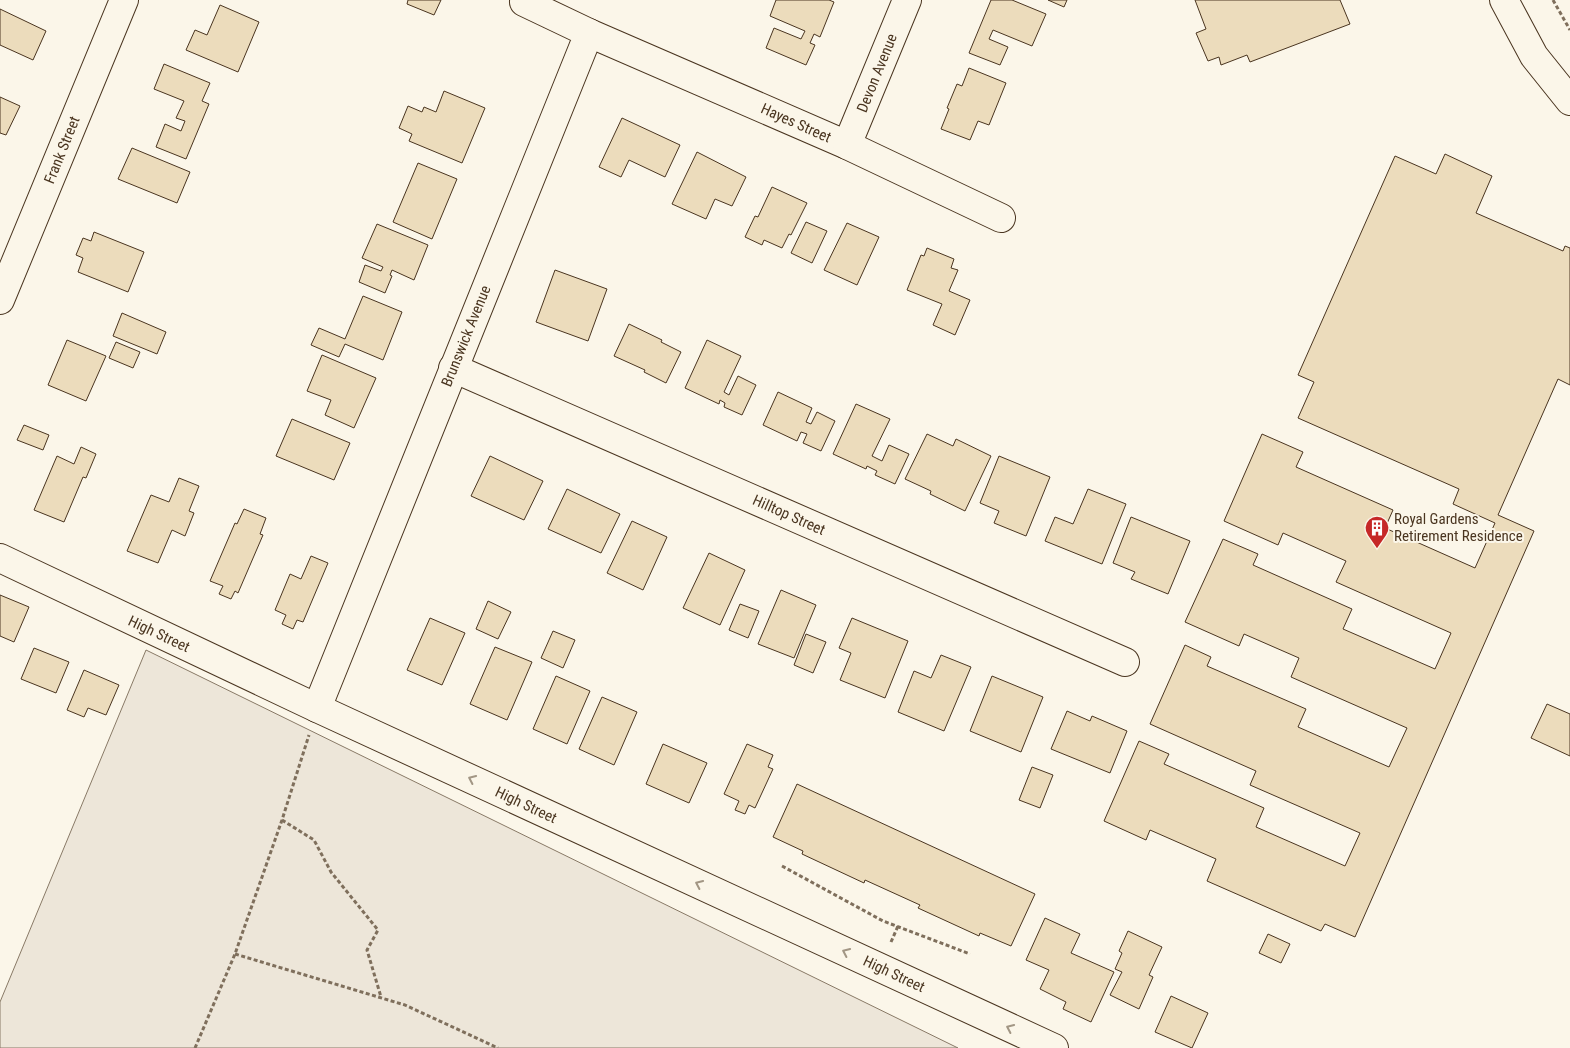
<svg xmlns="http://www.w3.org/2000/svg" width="1570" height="1048" font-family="'Roboto Condensed',sans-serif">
<rect width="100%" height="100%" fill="#fbf6e9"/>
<polygon fill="#ede6d9" stroke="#887966" points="146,650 958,1048 0,1048 0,1002"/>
<g fill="#ecdcbc" stroke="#4a3520">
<polygon points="408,0 441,0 434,15 407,4"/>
<polygon points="776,0 829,0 834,2 820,37 814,34 810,43 815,45 806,65 766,48 774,28 801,39 805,31 770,16"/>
<polygon points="991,0 1012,0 1046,14 1032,46 993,30 989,39 1008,47 1000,65 969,53"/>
<polygon points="1048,0 1067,0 1064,7"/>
<polygon points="1195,0 1340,0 1350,24 1250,62 1247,55 1221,65 1219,57 1208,61 1196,33 1206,29"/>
<polygon points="220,5 259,22 238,72 186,50 195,30 207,35"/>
<polygon points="0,9 46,31 33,60 0,45"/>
<polygon points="164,64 210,83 202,101 209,104 186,159 156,147 165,124 181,131 185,121 176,118 184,101 154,89"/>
<polygon points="969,68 1006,83 989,125 978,121 970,140 941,129 949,109 947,108 957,84 962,86"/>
<polygon points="444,91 485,108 462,163 409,141 412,134 399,128 408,106 422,112 424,107 436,112"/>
<polygon points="0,97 20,106 6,135 0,133"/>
<polygon points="622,118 680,145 665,177 629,160 621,177 599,167"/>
<polygon points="132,148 190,172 177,203 118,179"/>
<polygon points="697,152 746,177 732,206 715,199 706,219 672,204"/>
<polygon points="1445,154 1492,176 1476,213 1563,251 1565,246 1570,248 1570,385 1558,379 1498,515 1534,531 1355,937 1325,924 1321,931 1207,881 1216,859 1150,830 1146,840 1104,821 1139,741 1169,754 1164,764 1264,808 1256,827 1345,866 1360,833 1250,785 1256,771 1150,724 1185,645 1211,657 1207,666 1306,709 1298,727 1389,767 1407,728 1291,677 1299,658 1244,634 1239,646 1185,622 1223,539 1258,554 1253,565 1352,609 1343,629 1435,669 1451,633 1336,582 1346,561 1283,533 1278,545 1224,521 1262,434 1303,452 1296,467 1393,510 1385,528 1475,568 1495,523 1453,504 1459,489 1298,418 1314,382 1298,375 1395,156 1436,174"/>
<polygon points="418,163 457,179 432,239 393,222"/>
<polygon points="772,187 807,203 791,235 789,234 782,248 764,240 762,245 745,237 755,216 758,217"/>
<polygon points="806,222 827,231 812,263 791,253"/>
<polygon points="847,223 879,237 857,285 824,270"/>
<polygon points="377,224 428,245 414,280 392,270 390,275 392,276 385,293 359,282 365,265 381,271 383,267 362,258"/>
<polygon points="94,232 144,252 128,292 78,272 83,258 76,255 83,238 91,241"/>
<polygon points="927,248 954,259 951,268 958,270 949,291 970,300 955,335 933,325 942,304 907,290 921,255 924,256"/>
<polygon points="555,270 607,289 588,341 536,322"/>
<polygon points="363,296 402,312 383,360 345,344 339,357 311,345 319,328 345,339"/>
<polygon points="122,313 166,332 157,354 113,336"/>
<polygon points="629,324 662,340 661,342 681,352 666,383 644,372 645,370 614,356"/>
<polygon points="67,340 106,356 86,401 48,385"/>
<polygon points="707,340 741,356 724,392 729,395 738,376 756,385 742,415 724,407 725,403 720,400 719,404 685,388"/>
<polygon points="116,342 140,352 133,368 109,358"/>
<polygon points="322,355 376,378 354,428 325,415 331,400 307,391"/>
<polygon points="778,392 812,408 806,422 811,424 817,412 835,421 821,451 803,443 807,434 801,432 797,441 763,425"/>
<polygon points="856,404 890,419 872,456 882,461 889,445 909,454 895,484 875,475 877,471 867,466 866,469 833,454"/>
<polygon points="292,419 350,443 334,480 276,456"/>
<polygon points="24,425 49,435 43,450 17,440"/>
<polygon points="927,434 953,446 956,439 991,456 965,511 930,494 931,491 905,479"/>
<polygon points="81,447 96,454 86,478 83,477 64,522 34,510 57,456 74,464"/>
<polygon points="490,456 543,481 524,520 471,496"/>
<polygon points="999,456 1050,477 1026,536 994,523 999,511 980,503"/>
<polygon points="179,478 199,486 189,511 194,513 185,536 172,530 158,563 127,551 151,495 169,502"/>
<polygon points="567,489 620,514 601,553 548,529"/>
<polygon points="1088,489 1126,504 1102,564 1045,541 1055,517 1073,524"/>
<polygon points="244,509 266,518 260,534 263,535 238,593 235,591 231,599 219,594 223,586 210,581 235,523 237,524"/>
<polygon points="1131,517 1190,541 1168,594 1131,579 1135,572 1113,563"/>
<polygon points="632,521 667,537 643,590 607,573"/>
<polygon points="709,553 745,570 720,625 683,608"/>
<polygon points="311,556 328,563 303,622 297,620 293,629 282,624 286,615 275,610 290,574 301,579"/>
<polygon points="781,590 816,605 794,658 758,644"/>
<polygon points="0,595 29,607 14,642 0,636"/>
<polygon points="488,601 511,612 498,639 476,629"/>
<polygon points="740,604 759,611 748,638 729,630"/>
<polygon points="430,618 465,633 442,685 407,670"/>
<polygon points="852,618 908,641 885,698 840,680 851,653 839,648"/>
<polygon points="553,631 575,640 563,668 541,658"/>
<polygon points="806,634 826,642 813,673 794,665"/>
<polygon points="495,647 532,662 507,720 470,704"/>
<polygon points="34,648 69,662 56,693 21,679"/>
<polygon points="941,655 971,667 944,731 898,712 914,671 931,678"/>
<polygon points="84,670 119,685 106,715 88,708 84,717 67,710"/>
<polygon points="556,676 590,691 567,744 533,729"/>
<polygon points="992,676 1043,697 1021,752 970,731"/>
<polygon points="602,697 637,712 614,765 579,749"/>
<polygon points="1547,704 1570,714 1570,756 1531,738"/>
<polygon points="1067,711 1090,721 1092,716 1127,731 1110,773 1051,749"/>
<polygon points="663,744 707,763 689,803 646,784"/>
<polygon points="747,744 773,755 768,767 773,769 755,808 749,805 745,814 735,810 739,801 724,794"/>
<polygon points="1032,767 1053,775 1040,808 1019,800"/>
<polygon points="797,784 1035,894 1011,946 980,933 979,936 918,908 920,905 865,880 864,883 802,854 803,851 773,837"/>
<polygon points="1045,918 1080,934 1071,953 1114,972 1091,1022 1063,1009 1066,1002 1040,989 1049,970 1026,960"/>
<polygon points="1128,931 1162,947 1149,975 1153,977 1139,1009 1110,995 1122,972 1115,969 1122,953 1119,951"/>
<polygon points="1268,934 1290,944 1281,963 1259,953"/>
<polygon points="1171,996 1208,1013 1192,1048 1155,1032"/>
</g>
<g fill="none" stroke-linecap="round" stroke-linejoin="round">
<defs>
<g id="minor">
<polyline points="589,33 847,145 1001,218"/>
<polyline points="847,145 907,0"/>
<polyline points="0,300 124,0"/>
<polyline points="453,368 1125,662"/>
<polyline points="0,558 317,708 1054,1048"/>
<polyline points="317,708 589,33 524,2 525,0"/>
</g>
<polyline id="major" points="1504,0 1534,56 1570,101"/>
</defs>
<use href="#minor" stroke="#4a3520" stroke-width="30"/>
<use href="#major" stroke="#4a3520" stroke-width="30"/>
<g stroke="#7f6f5c" stroke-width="3" stroke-dasharray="4 2.5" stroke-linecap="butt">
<polyline points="1553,0 1570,30"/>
<polyline points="282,820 314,840 331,872 378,930 367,950 381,997"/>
<polyline points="782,866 883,921 970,954"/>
<polyline points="891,942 898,926"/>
<polyline points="235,954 405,1005 498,1048"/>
<polyline points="195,1048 235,954 282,820 309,735"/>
</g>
<use href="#minor" stroke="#fbf6e9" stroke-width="28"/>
<use href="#major" stroke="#fbf6e9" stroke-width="28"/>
</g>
<defs><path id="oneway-chevron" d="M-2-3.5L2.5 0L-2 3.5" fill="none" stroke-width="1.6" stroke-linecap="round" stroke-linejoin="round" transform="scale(1.25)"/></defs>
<g stroke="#a29684">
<use href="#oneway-chevron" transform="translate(472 779) rotate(-155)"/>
<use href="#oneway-chevron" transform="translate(699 884) rotate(-155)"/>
<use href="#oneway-chevron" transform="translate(846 952) rotate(-155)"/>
<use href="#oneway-chevron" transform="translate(1010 1028) rotate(-155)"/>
</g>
<defs>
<symbol id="building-pin" viewBox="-11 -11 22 30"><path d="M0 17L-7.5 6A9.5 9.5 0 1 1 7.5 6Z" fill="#c62828" stroke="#fbf6e9"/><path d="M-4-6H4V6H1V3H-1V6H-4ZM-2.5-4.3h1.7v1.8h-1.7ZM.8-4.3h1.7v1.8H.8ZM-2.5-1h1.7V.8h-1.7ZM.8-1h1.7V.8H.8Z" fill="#fff"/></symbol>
</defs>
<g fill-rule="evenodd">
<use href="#building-pin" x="1363" y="514" width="28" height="38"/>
</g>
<g text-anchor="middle" stroke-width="4" stroke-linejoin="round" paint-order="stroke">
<g font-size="15" fill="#4a3520" stroke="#fbf6e9">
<text transform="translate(877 73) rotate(-68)" y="5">Devon Avenue</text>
<text transform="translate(796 123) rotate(24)" y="5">Hayes Street</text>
<text transform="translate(62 150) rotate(-68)" y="5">Frank Street</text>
<text transform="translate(466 336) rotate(-68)" y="5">Brunswick Avenue</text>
<text transform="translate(789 515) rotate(24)" y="5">Hilltop Street</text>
<text transform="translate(159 634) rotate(25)" y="5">High Street</text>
<text transform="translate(526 805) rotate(25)" y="5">High Street</text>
<text transform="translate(894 974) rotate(25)" y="5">High Street</text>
</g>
<g font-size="15" fill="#4a3520" stroke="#fbf6e9" text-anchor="start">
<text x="1394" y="524">Royal Gardens<tspan x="1394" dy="17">Retirement Residence</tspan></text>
</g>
</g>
</svg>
